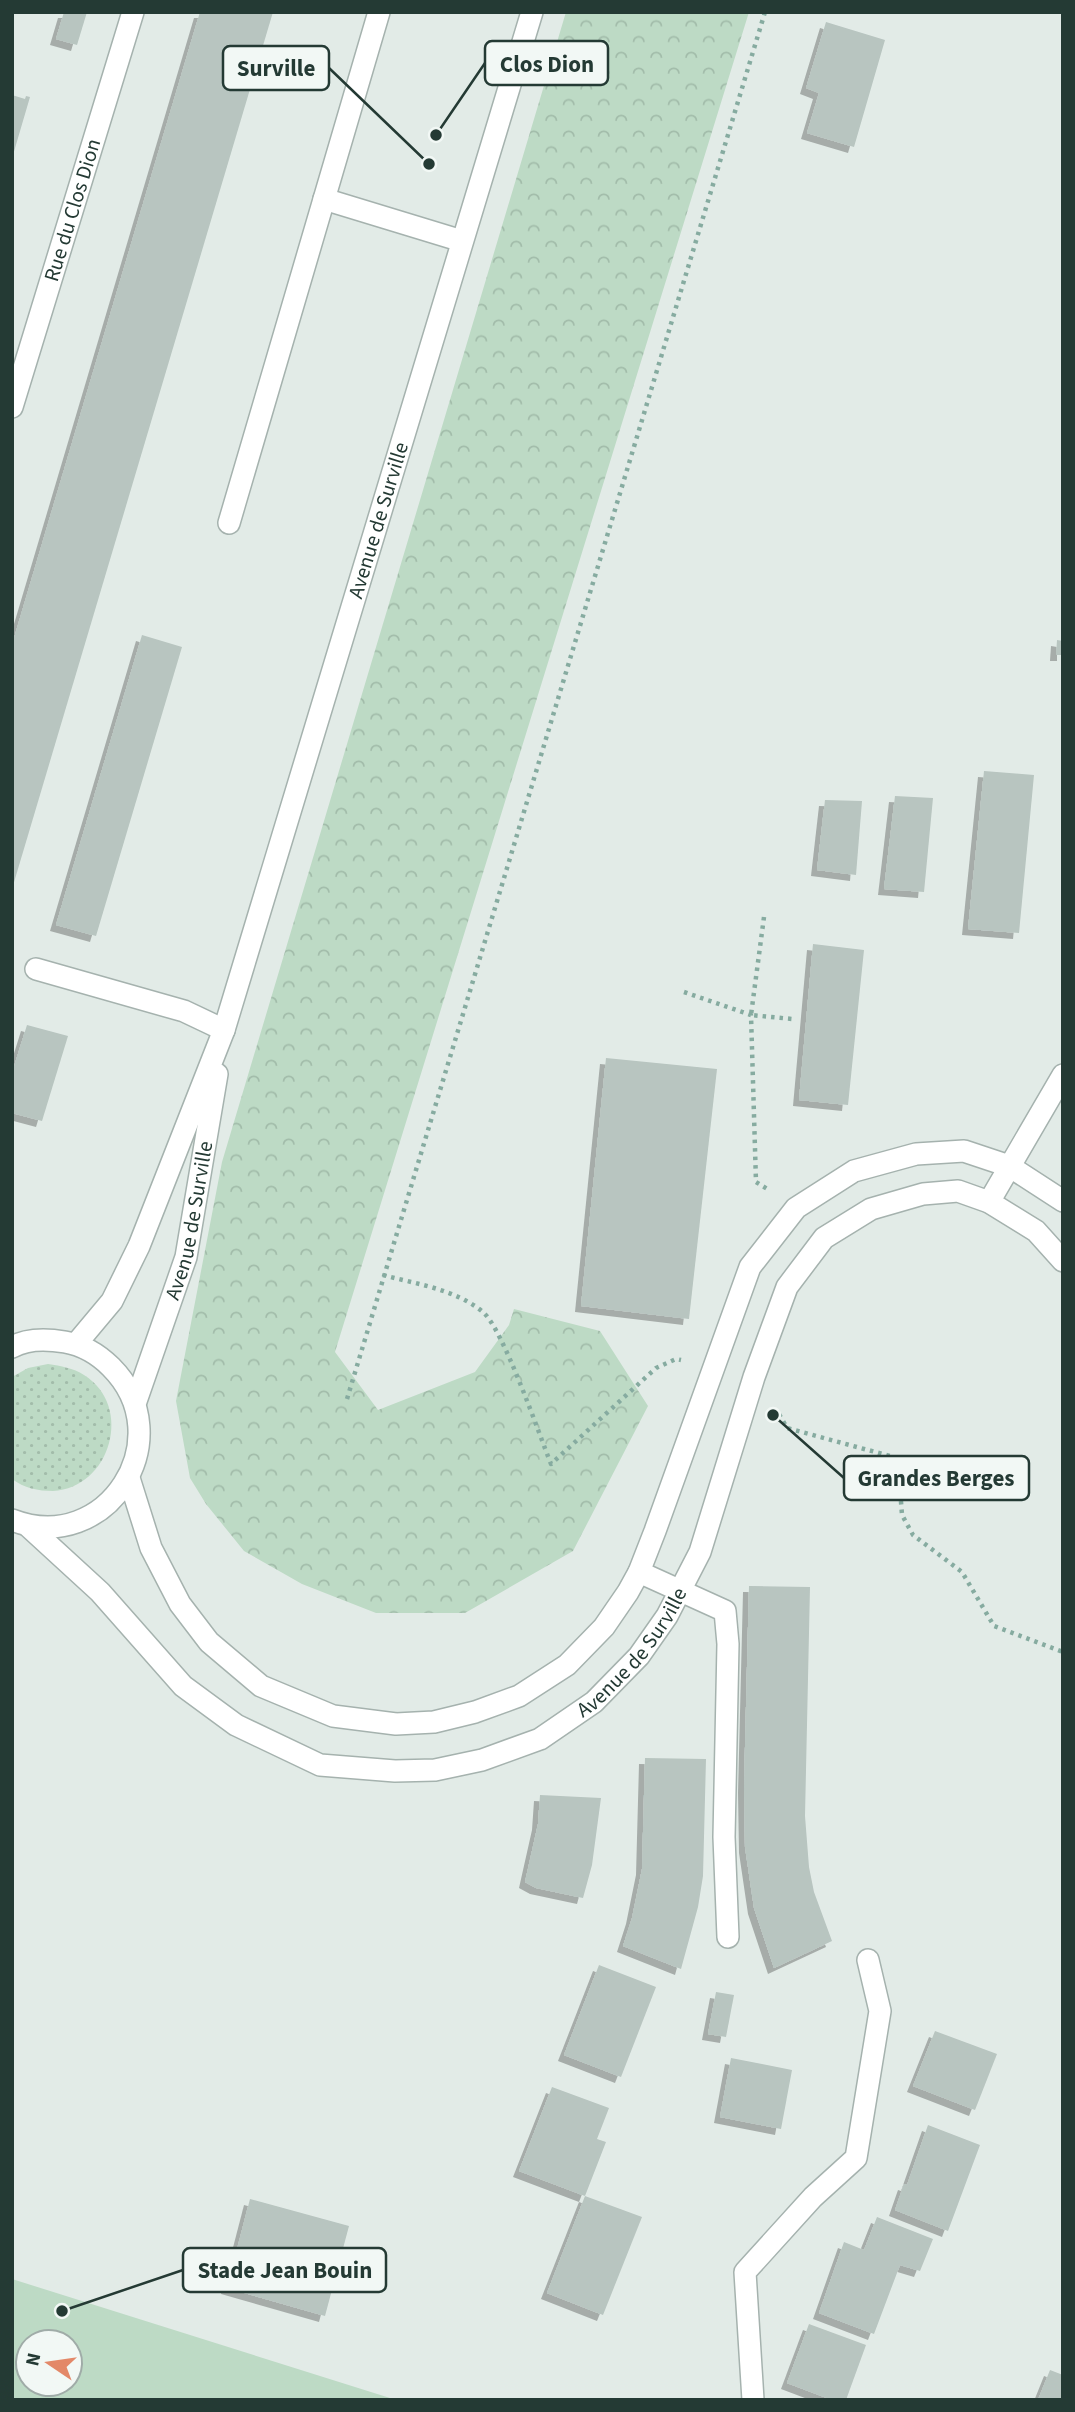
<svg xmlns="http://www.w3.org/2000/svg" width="1075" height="2412" font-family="'Source Sans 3',sans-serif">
<defs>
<pattern id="grass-dots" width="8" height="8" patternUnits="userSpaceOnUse" patternTransform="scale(1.75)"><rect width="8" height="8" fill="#bddac5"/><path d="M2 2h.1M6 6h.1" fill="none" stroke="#a2bcaa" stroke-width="1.8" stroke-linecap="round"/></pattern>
<pattern id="forest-crowns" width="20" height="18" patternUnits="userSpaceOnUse" patternTransform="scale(1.75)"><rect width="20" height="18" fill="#bddac5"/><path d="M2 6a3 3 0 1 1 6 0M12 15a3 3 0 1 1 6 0" fill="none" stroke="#a2bcaa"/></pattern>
<filter id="shadow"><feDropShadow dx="-6" dy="6" stdDeviation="0" flood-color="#0004"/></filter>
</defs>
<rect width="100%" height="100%" fill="#e2ebe7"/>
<path fill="url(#grass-dots)" d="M48 1364C61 1366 73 1368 84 1375 134 1406 111 1488 53 1491 38 1491 24 1488 12 1479V1377L28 1368Z"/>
<polygon fill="url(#forest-crowns)" points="566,12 749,12 335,1352 378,1410 475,1372 509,1325 514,1309 600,1331 648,1406 573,1551 465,1613 376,1613 302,1584 244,1551 206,1504 190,1478 176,1401 222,1162"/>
<path fill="#bddac5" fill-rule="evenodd" d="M12 2279 390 2398 389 2400H12ZM28 2342H70V2384H28Z"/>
<g fill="#b8c5c0" filter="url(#shadow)">
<polygon points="64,12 87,12 77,45 56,39"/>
<polygon points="200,12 273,12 12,889 12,645"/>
<polygon points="826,22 885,40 854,147 807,133 819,93 806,88"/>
<polygon points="12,95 25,99 26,96 30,97 13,155"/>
<polygon points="142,635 182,647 96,936 56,925"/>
<polygon points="1057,640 1063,641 1063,655 1056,655"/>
<polygon points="984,771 1034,775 1019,933 968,929"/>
<polygon points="895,796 933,798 924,892 884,889"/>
<polygon points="825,800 862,801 856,875 817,870"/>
<polygon points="813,944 864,950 848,1105 799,1100"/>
<polygon points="27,1025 68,1036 42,1121 12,1113 12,1073"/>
<polygon points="606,1058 717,1069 689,1319 581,1306"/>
<polygon points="749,1586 810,1587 805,1816 809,1867 814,1892 832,1941 774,1968 754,1908 745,1847 744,1787"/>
<polygon points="645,1758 706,1759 703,1876 698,1907 681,1969 623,1946 632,1918 642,1869"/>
<polygon points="540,1795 601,1798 592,1865 583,1898 536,1888 525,1882 538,1824"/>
<polygon points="599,1965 656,1987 621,2077 564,2055"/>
<polygon points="716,1992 734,1995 726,2037 708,2034"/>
<polygon points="935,2031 997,2054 975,2110 913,2086"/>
<polygon points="731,2058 792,2070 781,2129 720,2117"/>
<polygon points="552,2087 609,2108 597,2139 606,2142 585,2196 519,2171"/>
<polygon points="928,2125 980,2145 948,2231 895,2210 904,2184 907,2185"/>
<polygon points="585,2196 642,2217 603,2315 547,2293"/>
<polygon points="250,2199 349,2226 325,2316 227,2288"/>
<polygon points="877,2217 933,2239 920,2271 900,2265 874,2334 819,2313 844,2242 864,2250"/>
<polygon points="809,2324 866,2345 846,2400 832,2400 787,2383"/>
<polygon points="1050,2370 1063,2375 1063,2400 1038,2400"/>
</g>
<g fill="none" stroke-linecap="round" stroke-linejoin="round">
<defs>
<g id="minor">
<polyline points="324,199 462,241"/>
<path id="s1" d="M12 407 133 12"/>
<polyline points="229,523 379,12"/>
<polyline points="36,969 184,1011 224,1030"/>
<polyline points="989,1202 1063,1075"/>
<path id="s2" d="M76 1344 112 1301 139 1246 224 1030 532 12"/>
<path d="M12 1347C28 1338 48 1339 65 1342 82 1345 98 1354 111 1367 182 1438 107 1557 12 1520"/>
<path id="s3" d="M135 1404 186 1257 217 1074"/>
<polyline points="129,1478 151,1548 180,1604 209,1642 261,1686 333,1716 396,1724 434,1722 475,1712 519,1696 567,1665 604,1627 628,1592 639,1572 655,1531 750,1267 796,1208 854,1171 916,1154 964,1151 1009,1166 1063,1201"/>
<path id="s4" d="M28 1526 100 1592 183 1686 236 1725 320 1765 395 1771 435 1770 482 1760 540 1739 594 1702 639 1656 667 1616 700 1552 754 1377 787 1287 824 1238 871 1209 923 1194 958 1191 989 1202 1036 1231 1063 1261"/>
<polyline points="639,1572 725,1611 728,1644 724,1837 728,1937"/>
<polyline points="753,2400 745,2272 813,2197 856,2158 880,2011 868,1960"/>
</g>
</defs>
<use href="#minor" stroke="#a5b2ae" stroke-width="24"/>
<g stroke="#86aba0" stroke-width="4.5" stroke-dasharray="3.5 5" stroke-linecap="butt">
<polyline points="764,917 751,1015 792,1019"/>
<polyline points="684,992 751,1015 756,1182 769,1190"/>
<path d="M383 1275C416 1284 455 1289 483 1312 503 1329 539 1434 551 1464L656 1368 676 1359 681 1360"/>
<polyline points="347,1399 765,12"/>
<polyline points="779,1414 787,1428 890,1456 899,1475 902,1515 913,1535 962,1572 994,1626 1063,1652"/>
</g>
<use href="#minor" stroke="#fff" stroke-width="21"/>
</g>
<g text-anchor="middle" stroke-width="7" stroke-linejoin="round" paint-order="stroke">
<g font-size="21" fill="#243a34" stroke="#f2f8f5">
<text dy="7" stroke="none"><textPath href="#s1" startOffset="206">Rue du Clos Dion</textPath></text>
<text dy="7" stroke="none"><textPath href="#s2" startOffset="882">Avenue de Surville</textPath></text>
<text dy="7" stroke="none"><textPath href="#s3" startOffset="192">Avenue de Surville</textPath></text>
<text dy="7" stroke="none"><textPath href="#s4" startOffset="735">Avenue de Surville</textPath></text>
</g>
</g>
<path fill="none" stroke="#243a34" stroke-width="2.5" d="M436 135L485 63M429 164L329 68M773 1415L844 1478M62 2311L183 2270"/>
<g fill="#243a34" stroke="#f2f8f5" stroke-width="2.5">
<circle cx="436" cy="135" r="7"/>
<circle cx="429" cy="164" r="7"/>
<circle cx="773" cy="1415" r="7"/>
<circle cx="62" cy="2311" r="7"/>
</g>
<g fill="#f2f8f5" stroke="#243a34" stroke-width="2.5">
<rect x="485" y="41" width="123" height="44" rx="7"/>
<rect x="223" y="46" width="106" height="44" rx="7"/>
<rect x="844" y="1456" width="185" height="44" rx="7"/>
<rect x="183" y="2248" width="203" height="44" rx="7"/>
</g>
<g font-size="23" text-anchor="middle" font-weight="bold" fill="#243a34">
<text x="547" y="72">Clos Dion</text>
<text x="276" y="76">Surville</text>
<text x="936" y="1486">Grandes Berges</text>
<text x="285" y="2278">Stade Jean Bouin</text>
</g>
<rect width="1075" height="2412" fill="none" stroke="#243a34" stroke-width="28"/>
<g transform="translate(49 2363) rotate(283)"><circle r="33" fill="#f2f8f5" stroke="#a0aca8" stroke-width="2"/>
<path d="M0-5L12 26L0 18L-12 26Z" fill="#e38868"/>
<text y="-10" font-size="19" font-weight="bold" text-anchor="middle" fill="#243a34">N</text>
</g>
</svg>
